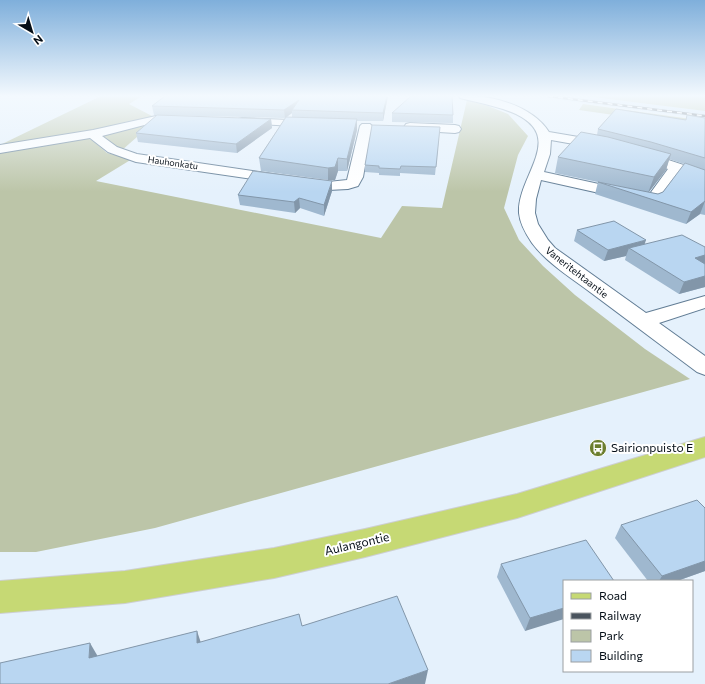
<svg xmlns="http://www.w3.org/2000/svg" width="705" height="684" font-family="Commissioner,sans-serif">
<rect width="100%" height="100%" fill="#e5f1fc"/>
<polygon fill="#d2e7fb" points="525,96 585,96 705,111 705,118"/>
<g fill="#bcc5a8">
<polygon points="101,96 142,96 129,104 152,116 150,119 89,132 0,145"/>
<polygon points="585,96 705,96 705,111"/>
<polygon points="467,100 488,106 508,114 528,136 518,155 504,208 519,240 543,266 575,295 645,349 690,379 155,528 36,552 0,552 0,152 12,151 85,138 92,140 107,153 132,159 96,181 381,238 402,206 442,208"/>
<polygon points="583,104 705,121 684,125 579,110"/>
<polygon points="154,122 121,151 99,135"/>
</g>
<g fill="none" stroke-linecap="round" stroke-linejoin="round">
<defs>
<g id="minor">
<path d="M459 96C489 94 532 105 549 132L602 141 606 142 608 145 606 148 602 149 551 140 550 154 544 172 649 195 668 169 634 158 632 155 634 152H644L705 172V181L680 173 658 203 653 205 541 180 536 199 535 213 538 224 548 240 555 248 646 313 705 296V308L659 323 705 356V375L697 372C661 345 626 319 590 292 570 277 547 263 532 243 526 234 520 224 519 213 517 176 566 138 516 114 498 106 479 103 460 98Z"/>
<polygon points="156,116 184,118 186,120 184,122 156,122 102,136 117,147 137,154 328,182 347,180 360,126 362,124 370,124 372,126 363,177 358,186 348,189 328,190 136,162 108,152 90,138 0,153 0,145 93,130"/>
<polygon points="242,118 312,121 316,122 318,124 316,126 312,127 238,123 236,121 238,119"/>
<polygon points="410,123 455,125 459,126 461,129 459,132 455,133 406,130 404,127 406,124"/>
</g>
<polygon id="major" points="705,437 705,457 517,518 365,557 274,578 125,603 0,613 0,581 125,571 274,548 365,529 517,494"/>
</defs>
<use href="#minor" stroke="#627d95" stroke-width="2"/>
<use href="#major" stroke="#cdcfd1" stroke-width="2"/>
<use href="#minor" fill="#fff" fill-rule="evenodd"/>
<use href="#major" fill="#c6d974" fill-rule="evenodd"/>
<defs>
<polyline id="rail" points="548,96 705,116"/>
</defs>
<use href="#rail" stroke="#4a545e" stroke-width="2.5"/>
<use href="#rail" stroke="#fff" stroke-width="1.5" stroke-dasharray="5" stroke-linecap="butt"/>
</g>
<g fill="#9fb8cf" fill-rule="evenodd">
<path d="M165 96H388L383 121H357V130L347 171H338L335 180H328L261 171 259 158 285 118 154 115 152 106ZM292 113V117H287Z"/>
<polygon points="392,113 453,115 453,123 392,122"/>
<path d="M705 118V215L700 214 686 224 595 194 598 182 555 173 558 157 597 135 598 129ZM669 159 684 164 663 192 658 194 649 192 666 170Z"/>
<polygon points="271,119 272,128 237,153 138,142 136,133"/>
<polygon points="440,127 435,175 400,173 400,176 379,175 379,173 365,172 365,165"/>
<polygon points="332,191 324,216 300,208 295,213 240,205 238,195"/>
<polygon points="577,230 645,244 705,247 705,287 679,294 625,260 626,256 604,261 574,241"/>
<polygon points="705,508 705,571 677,581 648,581 615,538 621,525"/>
<polygon points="501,564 614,581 525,631 497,577"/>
</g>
<g fill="#8296a9">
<polygon points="387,96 388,96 383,121 383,113"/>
<polygon points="299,100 292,110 292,113 285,118 284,110"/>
<polygon points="271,119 272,128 237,153 236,144"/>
<polygon points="357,119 357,130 347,171 347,159"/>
<polygon points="671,154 666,170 648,193 654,177"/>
<polygon points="338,158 338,171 335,180 328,180 328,168"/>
<polygon points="332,181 332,191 324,216 324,205"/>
<polygon points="299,198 300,208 295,213 294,202"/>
<polygon points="705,201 700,214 686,224 691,212"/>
<polygon points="646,240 642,252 629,248 626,256 604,261 608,250"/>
<polygon points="705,255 705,266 695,258"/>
<polygon points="705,276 705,287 679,294 684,282"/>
<polygon points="705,561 705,571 677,581 659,581 662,576"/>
<polygon points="564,608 564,619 525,631 530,618"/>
<polygon points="197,631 205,655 197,643"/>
<polygon points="90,643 104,667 89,658"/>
<polygon points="428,670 425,684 388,684"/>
</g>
<g fill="#b9d6f1" stroke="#8296a9">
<polygon points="165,96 387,96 383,113 292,110 299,100 284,110 152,106"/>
<polygon points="411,96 452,96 453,115 392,113"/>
<polygon points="616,109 686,120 687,115 705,118 705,158 651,142 598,129"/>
<polygon points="157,115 271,119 236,144 136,133"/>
<polygon points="286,117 357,119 347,159 338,158 335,167 328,168 259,158"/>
<polygon points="372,125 440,127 436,167 401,166 400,169 379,168 379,166 365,165"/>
<polygon points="581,132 608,137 671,154 654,177 558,157"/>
<polygon points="685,163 705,170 705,201 691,212 598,182 658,194 663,192"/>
<polygon points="253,171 332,181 324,205 299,198 294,202 238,195"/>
<polygon points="614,221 646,240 608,250 577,230"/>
<polygon points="682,235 705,247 705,255 695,258 705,264 705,276 684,282 629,248"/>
<polygon points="697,500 705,508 705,561 662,576 621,525"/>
<polygon points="586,540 614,581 564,581 564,608 530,618 501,564"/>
<polygon points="397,596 428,670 388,684 0,684 0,663 90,643 89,658 197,631 197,643 299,614 302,626"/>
</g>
<linearGradient id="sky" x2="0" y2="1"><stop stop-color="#7fafdb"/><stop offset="0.5" stop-color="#f3f9fe"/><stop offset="1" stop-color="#f3f9fe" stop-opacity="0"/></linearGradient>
<rect width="705" height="192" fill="url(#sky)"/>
<defs>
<symbol id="bus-disc" viewBox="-11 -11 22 22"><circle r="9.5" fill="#6b7e2e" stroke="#fff"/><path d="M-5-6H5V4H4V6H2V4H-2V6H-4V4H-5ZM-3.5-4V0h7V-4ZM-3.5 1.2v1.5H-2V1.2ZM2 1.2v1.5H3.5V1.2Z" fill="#fff"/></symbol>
</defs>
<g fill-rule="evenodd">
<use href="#bus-disc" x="588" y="438" width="20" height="20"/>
</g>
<g text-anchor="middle" stroke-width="4" stroke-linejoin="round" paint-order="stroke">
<g font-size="9" fill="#050e17" stroke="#fff">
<text transform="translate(173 163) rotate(8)" y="3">Hauhonkatu</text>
</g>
<g font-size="10" fill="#050e17" stroke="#fff">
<text transform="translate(577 272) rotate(38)" y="4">Vaneritehtaantie</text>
</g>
<g font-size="12" fill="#050e17" stroke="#fff" text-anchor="start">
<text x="611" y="452">Sairionpuisto E</text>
</g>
<g font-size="12" fill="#050e17" stroke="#fff">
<text transform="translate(357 544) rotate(-13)" y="4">Aulangontie</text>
</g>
</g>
<rect x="563" y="580" width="130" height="92" fill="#ffffff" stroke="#9b9fa2"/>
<rect x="571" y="593" width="20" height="6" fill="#c6d974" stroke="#9b9fa2"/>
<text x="599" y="600" font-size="12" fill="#050e17">Road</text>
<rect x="571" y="613" width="20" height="6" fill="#4a545e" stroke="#9b9fa2"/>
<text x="599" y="620" font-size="12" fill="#050e17">Railway</text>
<rect x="571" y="630" width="20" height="12" fill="#bcc5a8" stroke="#9b9fa2"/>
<text x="599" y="640" font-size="12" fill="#050e17">Park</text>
<rect x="571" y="650" width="20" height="12" fill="#b9d6f1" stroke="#9b9fa2"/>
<text x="599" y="660" font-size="12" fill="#050e17">Building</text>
<g transform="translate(32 32) rotate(142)" stroke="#ffffff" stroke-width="3" paint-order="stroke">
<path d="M0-3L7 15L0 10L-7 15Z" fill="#050e17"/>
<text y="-6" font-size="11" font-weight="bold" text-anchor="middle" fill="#050e17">N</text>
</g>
</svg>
